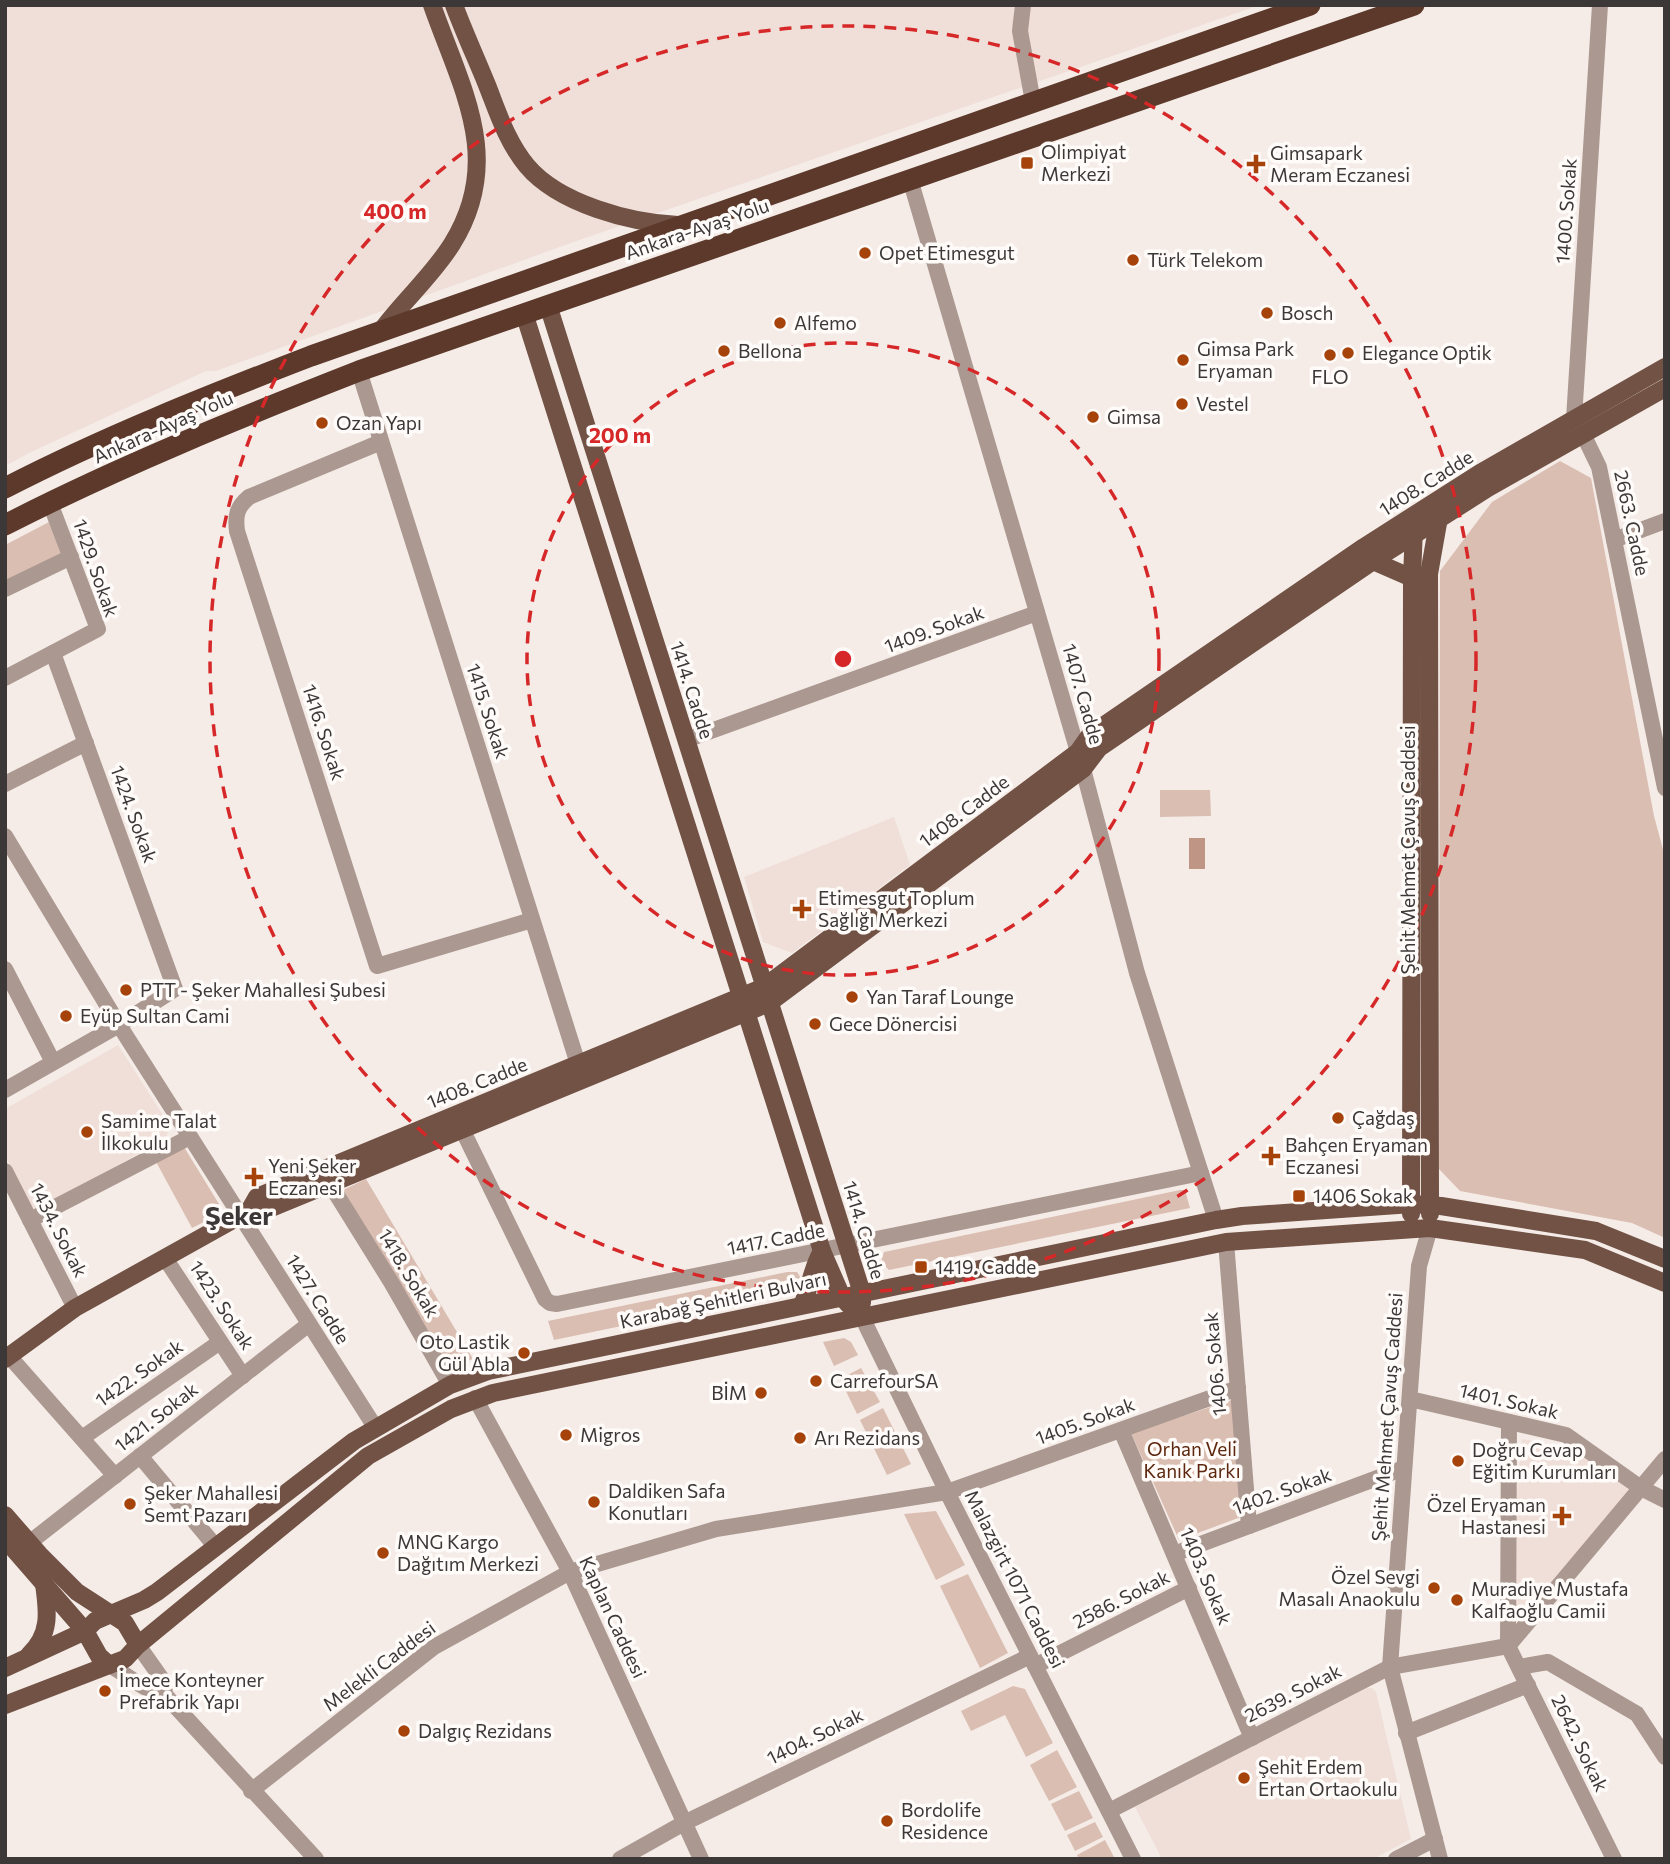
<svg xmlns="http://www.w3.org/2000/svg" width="1670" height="1864" font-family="Commissioner,sans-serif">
<rect width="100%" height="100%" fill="#f5ece8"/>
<g fill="#f0dfd8">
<polygon points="5,5 1260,5 571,243 216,371 206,371 31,452 5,466"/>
<polygon points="894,817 910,865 792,953 763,942 744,877"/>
<polygon points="118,1045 170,1126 166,1138 39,1210 31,1206 5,1155 5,1109"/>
<polygon points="1522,1439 1567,1447 1603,1468 1630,1491 1526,1615 1514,1606 1512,1541"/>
<polygon points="1367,1688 1372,1688 1376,1692 1411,1839 1373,1859 1162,1859 1135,1807"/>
</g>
<g fill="#dbbeb2">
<polygon points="1560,461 1591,478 1654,816 1665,857 1665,1238 1632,1223 1460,1191 1439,1169 1440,571 1492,502"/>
<polygon points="49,522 63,552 5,582 5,545"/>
<polygon points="1160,790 1210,790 1211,816 1160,817"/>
<polygon points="184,1147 219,1204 208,1220 192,1228 154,1158"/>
<polygon points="366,1179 473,1359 450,1368 341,1191"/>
<polygon points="1180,1190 1185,1190 1190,1208 889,1270 881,1262 884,1252 889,1251"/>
<path d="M787 1272H797C802 1278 802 1285 795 1290L554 1340 548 1321Z"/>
<polygon points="844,1338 851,1342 858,1355 834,1366 823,1342"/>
<polygon points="861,1368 880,1402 857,1414 840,1379"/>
<polygon points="1232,1400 1241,1517 1179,1540 1131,1433"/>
<polygon points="883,1408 911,1464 887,1475 860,1420"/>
<polygon points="936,1511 965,1565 936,1580 904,1514"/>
<polygon points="968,1574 1008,1653 980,1668 940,1586"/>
<polygon points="1013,1686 1025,1689 1053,1743 1026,1757 1005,1715 971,1731 961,1711"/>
<polygon points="1057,1750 1077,1787 1049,1801 1030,1765"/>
<polygon points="1079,1791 1093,1818 1065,1831 1051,1804"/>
<polygon points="1095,1822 1103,1837 1075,1851 1067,1835"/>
<polygon points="1105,1840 1115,1859 1079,1859 1077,1855"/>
</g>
<rect fill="#bf9685" x="1189" y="838" width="16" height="31"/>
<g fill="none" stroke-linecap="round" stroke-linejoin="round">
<g stroke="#ab9891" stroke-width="16">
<polyline points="1023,5 1020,31 1033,102"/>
<polyline points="910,179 1083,769 1137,973 1216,1220"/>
<polyline points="359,371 578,1064"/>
<polyline points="1574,419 1600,5"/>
<polyline points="1583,434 1599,467 1665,788"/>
<path d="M381 442 249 497C237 507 235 515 237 531L377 966 532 920"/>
<polyline points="1614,540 1665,521"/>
<polyline points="5,589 71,557"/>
<polyline points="5,678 98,629 50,503"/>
<polyline points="686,740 1037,613"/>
<polyline points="5,784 86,743"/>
<polyline points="5,836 119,1025 375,1427"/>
<polyline points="5,969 53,1062"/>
<polyline points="5,1090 119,1025 175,989 53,653"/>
<polyline points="462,1129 545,1299 550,1303 557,1304 1201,1173"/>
<polyline points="5,1171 75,1308"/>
<polyline points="330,1184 391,1282 450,1385"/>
<polyline points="30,1220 190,1137"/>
<polyline points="1430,1228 1419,1266 1390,1667 1440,1859"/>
<polyline points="1226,1242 1249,1526"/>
<polyline points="165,1258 243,1376"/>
<polyline points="862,1317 947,1492 1133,1859"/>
<polyline points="9,1356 115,1476"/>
<polyline points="475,1398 570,1572 701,1859"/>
<polyline points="1410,1399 1566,1435 1641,1488 1665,1500"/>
<polyline points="1509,1422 1508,1646 1614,1859"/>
<polyline points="1121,1430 1252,1738"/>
<polyline points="82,1438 220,1342"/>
<polyline points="140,1456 216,1547"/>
<polyline points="29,1543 309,1324"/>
<polyline points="1174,1554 1404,1468"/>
<polyline points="1508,1646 1665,1459"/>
<path d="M109 1665C128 1675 144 1691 165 1695L164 1682 138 1645"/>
<polyline points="1035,1666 1189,1588"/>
<polyline points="1519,1667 1548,1662 1637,1714 1665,1757"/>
<polyline points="165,1695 316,1859"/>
<polyline points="1406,1733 1528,1685"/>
<polyline points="251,1791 434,1647 570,1572 716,1529 947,1492 1238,1388"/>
<polyline points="1109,1811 1390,1667 1508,1646"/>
<polyline points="620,1859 684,1823 1030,1656"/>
<polyline points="1396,1859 1435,1839"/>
</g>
<g stroke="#715245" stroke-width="18">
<path d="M454 5C464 32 476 58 487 85 498 113 507 142 527 166 559 204 631 223 678 225"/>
<polyline points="548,305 862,1293 862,1303"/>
<polyline points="524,313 822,1251 842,1297 849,1305"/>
<path d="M381 331C403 301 432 276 452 244 505 159 461 88 432 5"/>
<polyline points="1373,561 1412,578"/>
<polyline points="249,1211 257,1197 764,987 1078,752 1090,735 1364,547 1480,473 1665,367"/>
<polyline points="1411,1214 1412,578 1414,528"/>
<polyline points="1430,1214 1429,574 1440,512"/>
<path d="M802 1305C811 1286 811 1270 822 1251"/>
<polyline points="5,1359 75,1308 249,1211 264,1211 769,1003 1083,769 1099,748 1373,561 1488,488 1665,388"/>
<polyline points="5,1515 39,1554 77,1592 111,1614 144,1600 157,1592 354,1441 450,1385 488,1371 1216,1220 1242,1216 1412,1204 1441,1206 1596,1231 1665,1259"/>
<polyline points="5,1539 85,1631 99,1656 109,1665 125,1659 138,1645 368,1456 451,1409 493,1393 1226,1242 1430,1228 1585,1250 1665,1283"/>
<path d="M29 1655C51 1634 48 1612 44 1584"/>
<polyline points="5,1668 85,1631 95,1621 111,1614 125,1623 138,1645"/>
<polyline points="5,1705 109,1665"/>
</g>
<g stroke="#5c392a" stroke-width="21">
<path d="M5 488C104 437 207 396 311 356L1310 5"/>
<path d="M5 525C120 466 239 418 359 371L1414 5"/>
</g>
</g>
<g fill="none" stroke="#d62828" stroke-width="3.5" stroke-dasharray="12 9">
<circle cx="843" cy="659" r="316"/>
<circle cx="843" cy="659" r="633"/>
</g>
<g fill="#a6430a" stroke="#fefbf9" stroke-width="2.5">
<rect x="1020" y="156" width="14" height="14" rx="3.5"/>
<path d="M1252.5 153.5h7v7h7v7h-7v7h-7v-7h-7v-7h7z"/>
<circle cx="865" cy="253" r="7"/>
<circle cx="1133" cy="260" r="7"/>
<circle cx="1267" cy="313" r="7"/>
<circle cx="780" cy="323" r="7"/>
<circle cx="724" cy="351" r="7"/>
<circle cx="1348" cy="353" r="7"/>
<circle cx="1330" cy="355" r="7"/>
<circle cx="1183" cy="360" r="7"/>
<circle cx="1182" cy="404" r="7"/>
<circle cx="1093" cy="417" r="7"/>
<circle cx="322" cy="423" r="7"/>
<path d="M798.5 898.5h7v7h7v7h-7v7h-7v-7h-7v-7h7z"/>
<circle cx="126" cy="990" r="7"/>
<circle cx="852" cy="997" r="7"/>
<circle cx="66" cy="1016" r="7"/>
<circle cx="815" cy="1024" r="7"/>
<circle cx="1338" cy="1118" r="7"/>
<circle cx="87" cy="1132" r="7"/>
<path d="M1267.5 1145.5h7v7h7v7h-7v7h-7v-7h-7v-7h7z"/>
<path d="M250.5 1166.5h7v7h7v7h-7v7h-7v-7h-7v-7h7z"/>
<rect x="1292" y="1189" width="14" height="14" rx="3.5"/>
<rect x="914" y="1260" width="14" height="14" rx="3.5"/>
<circle cx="524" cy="1353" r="7"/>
<circle cx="816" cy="1381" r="7"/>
<circle cx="761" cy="1393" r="7"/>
<circle cx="566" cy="1435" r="7"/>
<circle cx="800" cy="1438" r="7"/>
<circle cx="1458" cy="1461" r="7"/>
<circle cx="594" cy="1502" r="7"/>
<circle cx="130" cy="1504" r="7"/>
<path d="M1558.5 1505.5h7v7h7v7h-7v7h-7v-7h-7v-7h7z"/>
<circle cx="383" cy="1553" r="7"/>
<circle cx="1434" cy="1588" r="7"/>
<circle cx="1457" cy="1600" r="7"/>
<circle cx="105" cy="1691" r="7"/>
<circle cx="404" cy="1731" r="7"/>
<circle cx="1244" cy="1778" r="7"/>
<circle cx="887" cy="1821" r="7"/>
</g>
<g text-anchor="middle" stroke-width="7" stroke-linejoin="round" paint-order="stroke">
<g font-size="19" fill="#3c3837" stroke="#fefbf9" text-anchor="start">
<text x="1041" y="159">Olimpiyat<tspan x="1041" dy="22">Merkezi</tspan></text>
<text x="1270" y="160">Gimsapark<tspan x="1270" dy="22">Meram Eczanesi</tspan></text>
<text x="879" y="260">Opet Etimesgut</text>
<text x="1147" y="267">Türk Telekom</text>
<text x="1281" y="320">Bosch</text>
<text x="794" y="330">Alfemo</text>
<text x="1197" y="356">Gimsa Park<tspan x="1197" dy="22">Eryaman</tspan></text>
<text x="738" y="358">Bellona</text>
<text x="1362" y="360">Elegance Optik</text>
<text x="1330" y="384" text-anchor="middle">FLO</text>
<text x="1196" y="411">Vestel</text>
<text x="1107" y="424">Gimsa</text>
<text x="336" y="430">Ozan Yapı</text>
<text x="818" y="905">Etimesgut Toplum<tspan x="818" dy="22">Sağlığı Merkezi</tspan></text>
<text x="140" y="997">PTT - Şeker Mahallesi Şubesi</text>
<text x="866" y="1004">Yan Taraf Lounge</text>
<text x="80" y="1023">Eyüp Sultan Cami</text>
<text x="829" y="1031">Gece Dönercisi</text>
<text x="1352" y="1125">Çağdaş</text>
<text x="101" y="1128">Samime Talat<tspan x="101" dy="22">İlkokulu</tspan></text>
<text x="1285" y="1152">Bahçen Eryaman<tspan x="1285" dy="22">Eczanesi</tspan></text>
<text x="268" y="1173">Yeni Şeker<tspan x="268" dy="22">Eczanesi</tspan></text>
<text x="1313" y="1203">1406 Sokak</text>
<text x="935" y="1274">1419. Cadde</text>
<text x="510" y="1349" text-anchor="end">Oto Lastik<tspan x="510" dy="22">Gül Abla</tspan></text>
<text x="830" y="1388">CarrefourSA</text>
<text x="747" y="1400" text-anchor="end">BİM</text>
<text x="580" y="1442">Migros</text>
<text x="814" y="1445">Arı Rezidans</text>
<text x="1472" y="1457">Doğru Cevap<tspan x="1472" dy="22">Eğitim Kurumları</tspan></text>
<text x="608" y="1498">Daldiken Safa<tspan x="608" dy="22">Konutları</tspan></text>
<text x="144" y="1500">Şeker Mahallesi<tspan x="144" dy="22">Semt Pazarı</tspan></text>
<text x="1546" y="1512" text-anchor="end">Özel Eryaman<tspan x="1546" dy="22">Hastanesi</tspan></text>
<text x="397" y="1549">MNG Kargo<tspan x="397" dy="22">Dağıtım Merkezi</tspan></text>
<text x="1420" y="1584" text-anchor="end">Özel Sevgi<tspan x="1420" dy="22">Masalı Anaokulu</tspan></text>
<text x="1471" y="1596">Muradiye Mustafa<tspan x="1471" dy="22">Kalfaoğlu Camii</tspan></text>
<text x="119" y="1687">İmece Konteyner<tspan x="119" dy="22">Prefabrik Yapı</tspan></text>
<text x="418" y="1738">Dalgıç Rezidans</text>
<text x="1258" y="1774">Şehit Erdem<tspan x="1258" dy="22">Ertan Ortaokulu</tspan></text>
<text x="901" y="1817">Bordolife<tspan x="901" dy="22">Residence</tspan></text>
</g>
<g font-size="19" fill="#3c3837" stroke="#fefbf9">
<text transform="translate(1566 211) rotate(-86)" y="7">1400. Sokak</text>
<text transform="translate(697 229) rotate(-19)" y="7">Ankara-Ayaş Yolu</text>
<text transform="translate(163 427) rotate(-24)" y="7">Ankara-Ayaş Yolu</text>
<text transform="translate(1426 483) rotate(-32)" y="7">1408. Cadde</text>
<text transform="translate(1632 523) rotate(78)" y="7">2663. Cadde</text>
<text transform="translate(96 568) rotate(71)" y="7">1429. Sokak</text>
<text transform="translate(934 629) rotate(-20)" y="7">1409. Sokak</text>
<text transform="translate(692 690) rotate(72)" y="7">1414. Cadde</text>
<text transform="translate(1083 694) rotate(74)" y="7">1407. Cadde</text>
<text transform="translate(488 711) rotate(72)" y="7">1415. Sokak</text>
<text transform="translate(324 732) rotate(72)" y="7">1416. Sokak</text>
<text transform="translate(964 811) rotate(-37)" y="7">1408. Cadde</text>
<text transform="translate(134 814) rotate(70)" y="7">1424. Sokak</text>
<text transform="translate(1408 850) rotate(-90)" y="7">Şehit Mehmet Çavuş Caddesi</text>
<text transform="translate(477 1083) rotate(-22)" y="7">1408. Cadde</text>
<text transform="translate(59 1230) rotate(63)" y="7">1434. Sokak</text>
<text transform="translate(864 1230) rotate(73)" y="7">1414. Cadde</text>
<text transform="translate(776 1239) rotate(-11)" y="7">1417. Cadde</text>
<text transform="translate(409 1273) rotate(59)" y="7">1418. Sokak</text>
<text transform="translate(318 1299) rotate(58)" y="7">1427. Cadde</text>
<text transform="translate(723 1300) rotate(-12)" y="7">Karabağ Şehitleri Bulvarı</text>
<text transform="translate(222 1305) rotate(57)" y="7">1423. Sokak</text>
<text transform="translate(1215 1364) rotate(-95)" y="7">1406. Sokak</text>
<text transform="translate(139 1373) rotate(-35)" y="7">1422. Sokak</text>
<text transform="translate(1509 1401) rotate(13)" y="7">1401. Sokak</text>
<text transform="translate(156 1417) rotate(-38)" y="7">1421. Sokak</text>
<text transform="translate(1387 1417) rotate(-86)" y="7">Şehit Mehmet Çavuş Caddesi</text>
<text transform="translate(1085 1421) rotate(-20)" y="7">1405. Sokak</text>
<text transform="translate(1282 1491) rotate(-20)" y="7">1402. Sokak</text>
<text transform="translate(1206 1576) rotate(67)" y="7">1403. Sokak</text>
<text transform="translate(1015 1579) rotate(63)" y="7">Malazgirt 1071 Caddesi</text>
<text transform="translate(1121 1599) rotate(-27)" y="7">2586. Sokak</text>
<text transform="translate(613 1617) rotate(65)" y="7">Kaplan Caddesi</text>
<text transform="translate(379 1666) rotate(-37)" y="7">Melekli Caddesi</text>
<text transform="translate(1293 1693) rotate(-27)" y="7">2639. Sokak</text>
<text transform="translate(815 1736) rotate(-26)" y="7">1404. Sokak</text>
<text transform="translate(1580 1743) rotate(64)" y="7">2642. Sokak</text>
</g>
<g font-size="19" fill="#5c270e" stroke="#fefbf9">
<text x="1192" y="1456">Orhan Veli<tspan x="1192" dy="22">Kanık Parkı</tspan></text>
</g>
<g font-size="26" font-weight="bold" fill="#3c3837" stroke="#fefbf9">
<text x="239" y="1225">Şeker</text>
</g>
</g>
<circle cx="843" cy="659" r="10" fill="#d62828" stroke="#fefbf9" stroke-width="3.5"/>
<g font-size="21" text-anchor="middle" font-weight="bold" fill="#d62828" stroke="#fefbf9" stroke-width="7" stroke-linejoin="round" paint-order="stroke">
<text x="395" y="219">400 m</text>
<text x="620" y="443">200 m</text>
</g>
<rect width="1670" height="1864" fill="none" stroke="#3c3837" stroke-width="14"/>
</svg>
